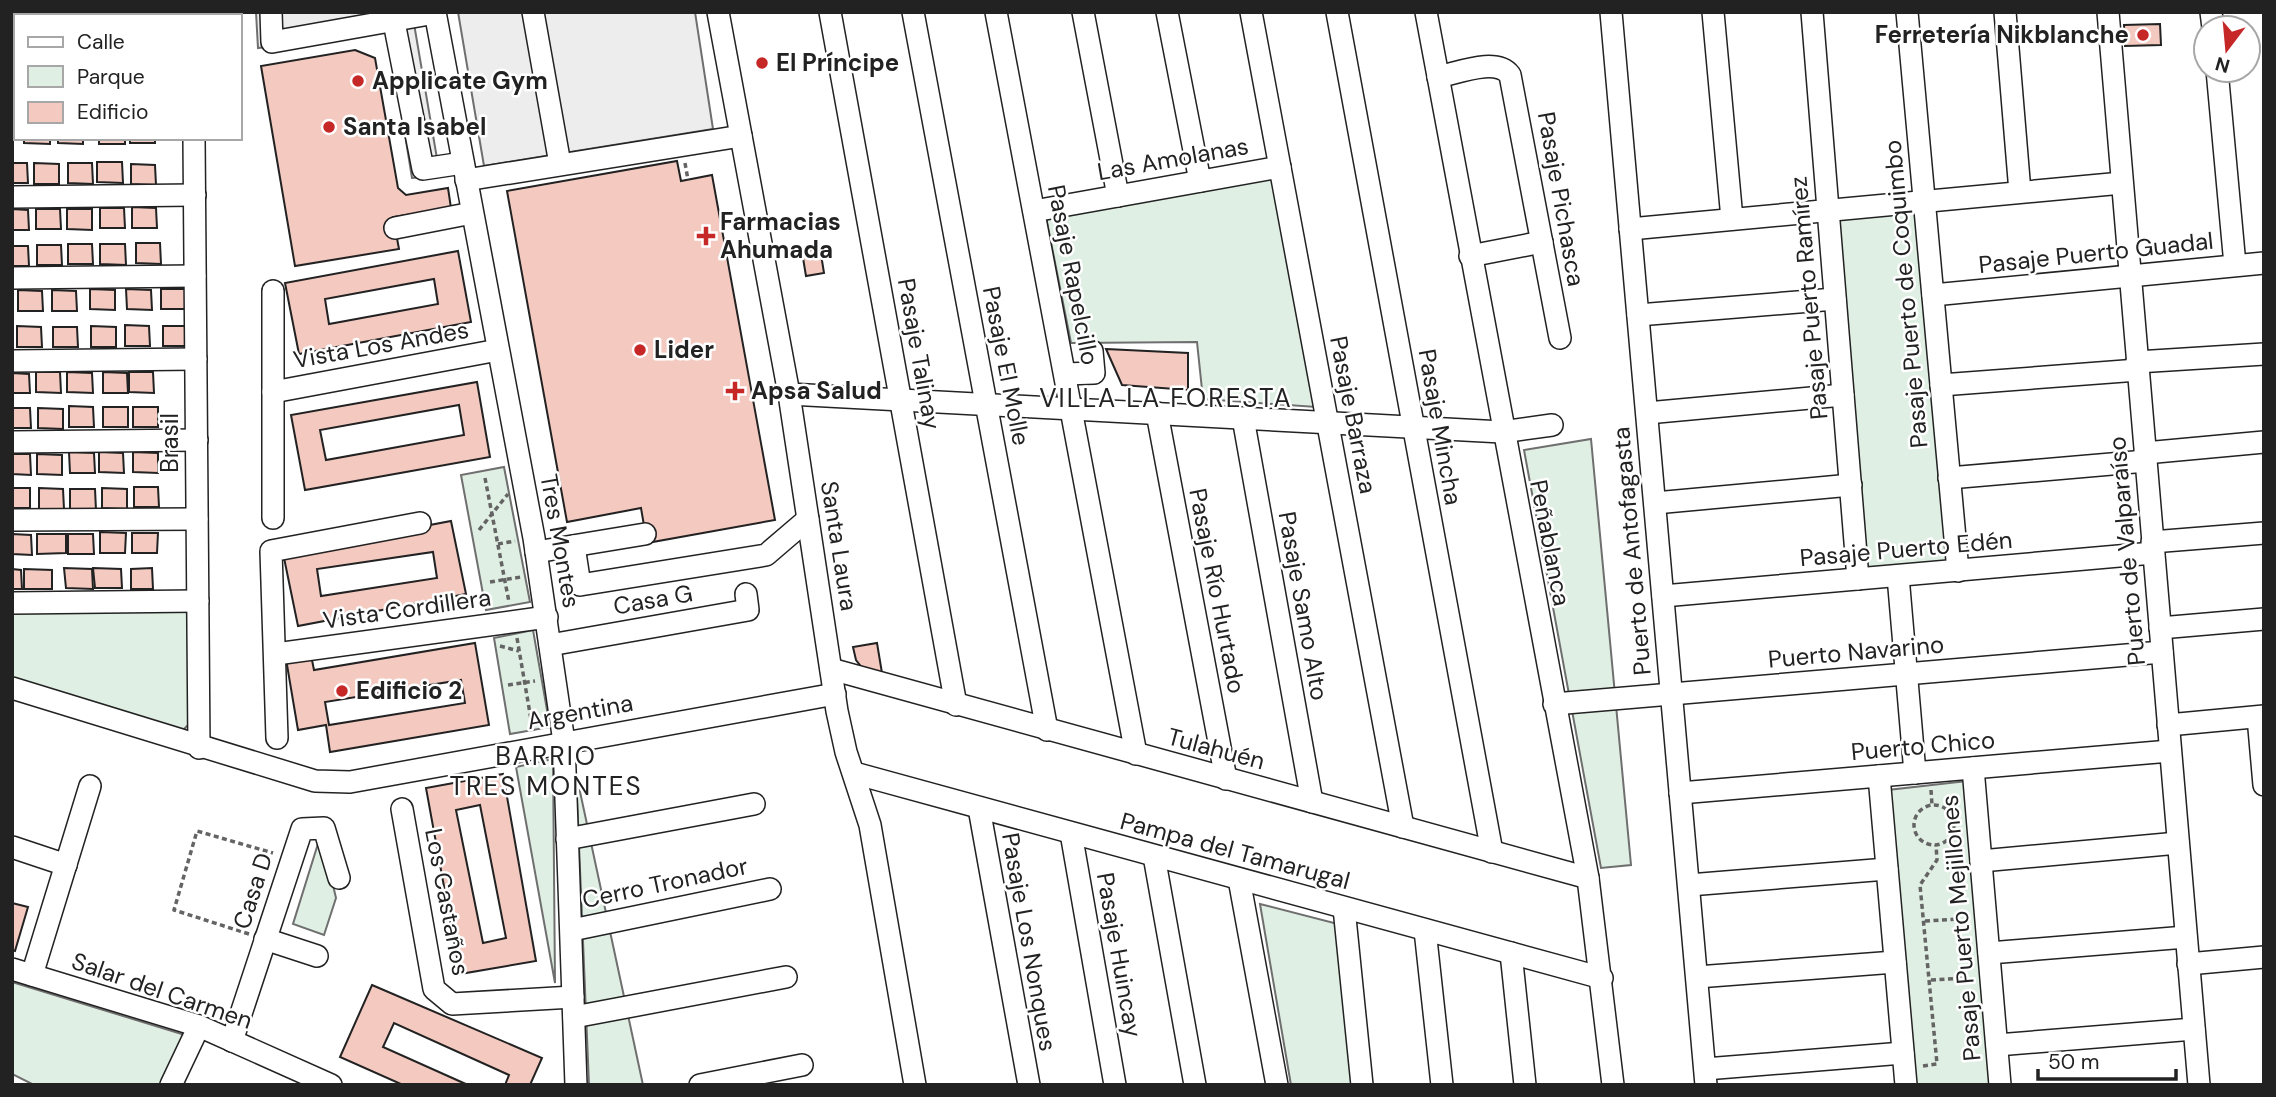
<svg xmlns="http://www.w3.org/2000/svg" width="2276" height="1097" font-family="'DM Sans',sans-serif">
<rect width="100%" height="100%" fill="#fff"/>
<g fill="#e0efe3" stroke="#6f6f6f" stroke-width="2">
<polygon points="1272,177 1316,407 1203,399 1197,342 1071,343 1046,217"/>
<polygon points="1919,211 1951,565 1868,572 1836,218"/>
<polygon points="1591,439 1631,865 1601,868 1524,450"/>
<polygon points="504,467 530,602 486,610 461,475"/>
<polygon points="188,606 190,723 182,731 12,681 12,608"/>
<polygon points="533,630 550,727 510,734 494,638"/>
<polygon points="553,759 555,983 516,767"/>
<polygon points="576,773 643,1085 589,1085"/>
<polygon points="1967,781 1993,1085 1913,1085 1888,790"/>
<polygon points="321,834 336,898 324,935 293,924"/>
<polygon points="1260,904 1338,924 1354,1085 1291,1085"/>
<polygon points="12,982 185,1035 160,1085 34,1085 12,1074"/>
</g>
<g fill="#ededed" stroke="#6f6f6f" stroke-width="2">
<polygon points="256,12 412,12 440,176 412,178 388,30 258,48"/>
<polygon points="458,12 695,12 713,129 484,166"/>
</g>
<g fill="#f3c9c0" stroke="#222" stroke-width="2" fill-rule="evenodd">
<polygon points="2160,24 2161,45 2125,46 2124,25"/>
<polygon points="355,50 375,58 398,188 406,195 448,188 451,208 393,217 399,249 295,266 261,66"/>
<polygon points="24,138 50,138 50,144 24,143"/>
<polygon points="58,138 83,138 83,144 58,143"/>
<rect x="99" y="138" width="26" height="6"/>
<rect x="130" y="138" width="25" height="5"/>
<polygon points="677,161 681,181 712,175 775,520 647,543 641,508 567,522 507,191"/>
<polygon points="97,162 122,162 123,183 97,182"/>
<polygon points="12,163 27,163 28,183 12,183"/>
<polygon points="34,163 59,164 59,184 34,184"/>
<polygon points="68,163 92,163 93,184 68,183"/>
<polygon points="131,164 155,165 156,185 131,184"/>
<polygon points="132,207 156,208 157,228 132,228"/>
<polygon points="100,208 124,208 125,228 100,228"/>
<polygon points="12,209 28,210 29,230 12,230"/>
<polygon points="36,209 60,209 61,229 36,229"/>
<polygon points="67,209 92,209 92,230 67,229"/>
<polygon points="136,243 160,243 161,264 136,263"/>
<polygon points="68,244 92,244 93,264 68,264"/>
<polygon points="100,244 125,244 126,265 100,264"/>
<polygon points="37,245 61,245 62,265 37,265"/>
<polygon points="12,246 28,246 29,266 12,266"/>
<polygon points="820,248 824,273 806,276 802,252"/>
<path d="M458 251 471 322 299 354 285 283ZM434 279 438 304 329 324 325 299Z"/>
<polygon points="90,289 115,290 115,310 90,309"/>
<polygon points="126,289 151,290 152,310 127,309"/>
<polygon points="161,289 185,289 186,309 161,309"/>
<polygon points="18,290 42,291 43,311 18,311"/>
<polygon points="52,290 76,291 77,311 52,311"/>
<polygon points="125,325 149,326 150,346 125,346"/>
<polygon points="17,326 41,327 42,347 17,347"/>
<polygon points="91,326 116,327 116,347 91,347"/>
<rect x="163" y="326" width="25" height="20"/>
<polygon points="53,327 77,327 78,347 53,347"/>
<polygon points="1106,349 1188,353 1188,390 1122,385"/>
<polygon points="36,372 60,372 61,393 36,392"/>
<polygon points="67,372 92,373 93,393 67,392"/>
<polygon points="103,372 127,373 128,393 103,393"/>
<polygon points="129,372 153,372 154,393 129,392"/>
<polygon points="12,373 29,374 30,393 12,393"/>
<path d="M477 382 490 457 305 490 291 415ZM459 405 464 435 326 460 320 430Z"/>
<polygon points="69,406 93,407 94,427 69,427"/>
<rect x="103" y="407" width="25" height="20"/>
<rect x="133" y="407" width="25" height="20"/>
<polygon points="12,408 30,408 31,428 12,428"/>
<polygon points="38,408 63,409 63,429 38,428"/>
<polygon points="69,452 94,453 95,473 70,473"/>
<polygon points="99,452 123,453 124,473 99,472"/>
<polygon points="133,452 158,453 158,473 133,472"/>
<polygon points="12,454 30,454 31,475 12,474"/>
<polygon points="37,454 62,455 62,475 37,474"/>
<polygon points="134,487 158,487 159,507 134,507"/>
<rect x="12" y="488" width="18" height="20"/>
<polygon points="39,488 63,489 64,509 39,509"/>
<polygon points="102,488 127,489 127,509 102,508"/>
<polygon points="70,489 95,489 96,510 70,509"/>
<path d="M451 521 466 594 298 626 283 553ZM433 552 437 578 321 596 317 569Z"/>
<polygon points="100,532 126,533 125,553 100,553"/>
<polygon points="132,533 158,533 157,553 132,553"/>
<polygon points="12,534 31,535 32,555 12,554"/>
<polygon points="37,534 66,534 66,553 37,554"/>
<polygon points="68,534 93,534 94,554 68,554"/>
<polygon points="64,568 92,569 93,589 66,588"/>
<polygon points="93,568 121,569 122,588 95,588"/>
<polygon points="152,568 153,589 131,589 131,569"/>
<polygon points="12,569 21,570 22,589 12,589"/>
<polygon points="24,569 52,570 52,589 24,589"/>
<path d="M475 643 489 725 330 752 326 725 298 730 286 659 311 655 314 670ZM461 680 465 703 329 725 325 702Z"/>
<polygon points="877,643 882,673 863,669 856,660 853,647"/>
<path d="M503 774 536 961 460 974 426 788ZM480 805 506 938 483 943 456 810Z"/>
<polygon points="12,903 28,907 15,951 12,950"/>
<polygon points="372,985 542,1058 530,1085 505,1085 509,1075 394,1023 383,1047 468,1085 403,1085 340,1057"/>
</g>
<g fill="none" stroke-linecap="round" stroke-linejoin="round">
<defs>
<g id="minor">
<polyline points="14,12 15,111"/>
<polyline points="99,12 99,16"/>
<polyline points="193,12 193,16"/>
<polyline points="271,12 272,42 435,13"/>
<polyline points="392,12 423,169 463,163"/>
<polyline points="435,12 534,538 564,742 576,1085"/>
<polyline points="533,12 560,164"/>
<polyline points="718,12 789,394 837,711 846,752 870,825 915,1085"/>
<polyline points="830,12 956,705"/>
<polyline points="913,12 1047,730"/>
<polyline points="996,12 1136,754"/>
<polyline points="1083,12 1118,196"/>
<polyline points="1167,12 1200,181"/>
<polyline points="1251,12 1403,827"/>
<polyline points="1337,12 1492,852"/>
<polyline points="1426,12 1588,878 1613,1085"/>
<polyline points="1611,12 1706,1085"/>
<polyline points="1713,12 1732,219"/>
<polyline points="1812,12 1858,579"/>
<polyline points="1907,12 1958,571"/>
<polyline points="2005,12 2020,192"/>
<polyline points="2108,12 2199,1085"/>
<polyline points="2211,12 2213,28"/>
<polyline points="2217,70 2235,265"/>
<path d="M1438 77C1458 73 1496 57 1510 75L1560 338"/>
<polyline points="194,138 199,748"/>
<polyline points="466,180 741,136"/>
<polyline points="12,197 195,195"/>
<polyline points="1034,211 1280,167"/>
<polyline points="395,228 472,213"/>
<polyline points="1630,229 2122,183"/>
<polyline points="1470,256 1542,242"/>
<polyline points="12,278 195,276"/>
<polyline points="1933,295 2264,263"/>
<polyline points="1638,315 1835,299"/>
<polyline points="12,361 196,359"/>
<polyline points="2137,362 2264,354"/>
<polyline points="1065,374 1094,373 1092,351"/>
<polyline points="1941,385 2138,370"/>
<polyline points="273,392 498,350"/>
<polyline points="789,394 1502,432 1552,425"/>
<polyline points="1157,413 1226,779"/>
<polyline points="1647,413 1843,395"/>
<polyline points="1243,418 1312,802"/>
<polyline points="12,442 197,440"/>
<polyline points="2145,453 2264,442"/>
<polyline points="1949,478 2146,461"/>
<polyline points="1655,503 1851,485"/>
<polyline points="273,518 273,291"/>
<polyline points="12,520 197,519"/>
<polyline points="2152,542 2264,533"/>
<polyline points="574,546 580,585 766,555 808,519"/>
<polyline points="536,552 645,534"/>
<polyline points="1898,576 1915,773"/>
<polyline points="1663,596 2153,553"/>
<polyline points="12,603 198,601"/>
<polyline points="2160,628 2264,619"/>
<polyline points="550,645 748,610 746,594"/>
<polyline points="276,654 547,617"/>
<polyline points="831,669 1588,878"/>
<polyline points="12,688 315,781 350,782 835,694"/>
<polyline points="1554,704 2162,652"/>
<polyline points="2258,717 2264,785"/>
<polyline points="2168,725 2264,716"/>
<polyline points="277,738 271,551 420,523"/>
<polyline points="1973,768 2000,1085"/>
<polyline points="854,773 1602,978"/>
<polyline points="1879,776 1906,1085"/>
<polyline points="1680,793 2170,751"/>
<polyline points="979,808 1029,1085"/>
<polyline points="402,809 434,989 452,1004 573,997"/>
<polyline points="1071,833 1115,1085"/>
<polyline points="567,839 754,804"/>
<polyline points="12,847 66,865"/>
<polyline points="1154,856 1195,1085"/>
<polyline points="1981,861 2178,843"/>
<polyline points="1239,879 1277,1085"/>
<polyline points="1689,885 1887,869"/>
<polyline points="1344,908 1362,1085"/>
<polyline points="572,930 770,889"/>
<polyline points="1425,930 1442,1085"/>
<polyline points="265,939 317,956"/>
<polyline points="1511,953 1525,1085"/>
<polyline points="1989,953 2186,937"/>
<polyline points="2188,964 2264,957"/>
<polyline points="12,969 199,1026 331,1085"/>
<polyline points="32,975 90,786"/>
<polyline points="1697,977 1895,962"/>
<polyline points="574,1017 786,977"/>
<polyline points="232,1041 302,829 324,828 339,878"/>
<polyline points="1997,1045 2194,1029"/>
<polyline points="1705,1069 1903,1053"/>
<polyline points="171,1085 199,1026"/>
<polyline points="700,1085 802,1065"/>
</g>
</defs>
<use href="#minor" stroke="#222" stroke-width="24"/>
<g stroke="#646464" stroke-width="3.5" stroke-dasharray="5 3.5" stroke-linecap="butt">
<polyline points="685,163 688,180"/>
<polyline points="485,478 509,602"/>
<polyline points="479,530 508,494"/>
<polyline points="498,544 515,541"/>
<polyline points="490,582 521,577"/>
<polyline points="517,638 533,731"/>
<polyline points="500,646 519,651"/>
<polyline points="508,685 535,681"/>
<polyline points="1931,790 1932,805"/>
<circle cx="1934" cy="825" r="20"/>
<polyline points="1925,921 1958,919"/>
<polyline points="249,934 174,910 197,831 273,853"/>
<polyline points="1931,980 1964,978"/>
<polyline points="1923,1066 1937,1064 1920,885 1937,860 1936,845"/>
</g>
<use href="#minor" stroke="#fff" stroke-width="21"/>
</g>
<g fill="#c62828" stroke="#fff" stroke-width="2.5">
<circle cx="2143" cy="35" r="7"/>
<circle cx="762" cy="63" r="7"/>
<circle cx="358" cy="81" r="7"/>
<circle cx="329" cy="127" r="7"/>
<path d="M702.5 225.5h7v7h7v7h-7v7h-7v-7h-7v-7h7z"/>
<circle cx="640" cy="350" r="7"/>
<path d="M731.5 380.5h7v7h7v7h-7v7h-7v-7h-7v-7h7z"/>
<circle cx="342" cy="691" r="7"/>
</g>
<g text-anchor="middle" stroke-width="5" stroke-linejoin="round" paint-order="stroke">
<g font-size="24" font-weight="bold" fill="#222" stroke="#fff" text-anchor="start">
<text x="2129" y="43" text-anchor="end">Ferretería Nikblanche</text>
<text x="776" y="71">El Príncipe</text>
<text x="372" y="89">Applicate Gym</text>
<text x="343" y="135">Santa Isabel</text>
<text x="720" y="230">Farmacias<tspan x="720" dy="28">Ahumada</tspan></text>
<text x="654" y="358">Lider</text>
<text x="751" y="399">Apsa Salud</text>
<text x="356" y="699">Edificio 2</text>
</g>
<g font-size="24" fill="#222" stroke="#fff">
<text transform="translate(1173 159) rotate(-10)" y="8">Las Amolanas</text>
<text transform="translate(1561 199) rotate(80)" y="8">Pasaje Pichasca</text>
<text transform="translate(2096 253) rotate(-6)" y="8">Pasaje Puerto Guadal</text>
<text transform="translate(1073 275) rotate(79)" y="8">Pasaje Rapelcillo</text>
<text transform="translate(1906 294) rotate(-95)" y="8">Pasaje Puerto de Coquimbo</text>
<text transform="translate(1809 298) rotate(-95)" y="8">Pasaje Puerto Ramírez</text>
<text transform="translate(381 345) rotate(-10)" y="8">Vista Los Andes</text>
<text transform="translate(919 354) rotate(80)" y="8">Pasaje Talinay</text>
<text transform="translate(1006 366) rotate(79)" y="8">Pasaje El Molle</text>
<text transform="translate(1353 415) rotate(79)" y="8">Pasaje Barraza</text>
<text transform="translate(1440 427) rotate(80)" y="8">Pasaje Mincha</text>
<text transform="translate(170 443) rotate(-90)" y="8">Brasil</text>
<text transform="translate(560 541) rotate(80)" y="8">Tres Montes</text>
<text transform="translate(1550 543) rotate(79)" y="8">Peñablanca</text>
<text transform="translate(839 546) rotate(81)" y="8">Santa Laura</text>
<text transform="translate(1906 549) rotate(-5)" y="8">Pasaje Puerto Edén</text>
<text transform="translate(1632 551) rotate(-95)" y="8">Puerto de Antofagasta</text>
<text transform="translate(2127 551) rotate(-95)" y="8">Puerto de Valparaíso</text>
<text transform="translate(1217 591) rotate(79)" y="8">Pasaje Río Hurtado</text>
<text transform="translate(653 600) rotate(-10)" y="8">Casa G</text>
<text transform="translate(1303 606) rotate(80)" y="8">Pasaje Samo Alto</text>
<text transform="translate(407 609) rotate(-8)" y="8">Vista Cordillera</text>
<text transform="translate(1856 652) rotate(-5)" y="8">Puerto Navarino</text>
<text transform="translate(580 712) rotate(-10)" y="8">Argentina</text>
<text transform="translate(1923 746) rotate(-5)" y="8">Puerto Chico</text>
<text transform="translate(1216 749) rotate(15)" y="8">Tulahuén</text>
<text transform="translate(1235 851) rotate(15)" y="8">Pampa del Tamarugal</text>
<text transform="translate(665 883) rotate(-12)" y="8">Cerro Tronador</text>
<text transform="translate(253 891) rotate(-72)" y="8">Casa D</text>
<text transform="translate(447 902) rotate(79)" y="8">Los Castaños</text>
<text transform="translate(1961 928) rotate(-95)" y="8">Pasaje Puerto Mejillones</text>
<text transform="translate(1029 942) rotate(80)" y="8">Pasaje Los Nonques</text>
<text transform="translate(1119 955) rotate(80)" y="8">Pasaje Huincay</text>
<text transform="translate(162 991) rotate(19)" y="8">Salar del Carmen</text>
</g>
<g font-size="26" letter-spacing="2" fill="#222" stroke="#fff">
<text x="1166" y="407">VILLA LA FORESTA</text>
<text x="546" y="765">BARRIO<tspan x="546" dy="30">TRES MONTES</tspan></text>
</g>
</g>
<rect width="2276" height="1097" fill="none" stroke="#222222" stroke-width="28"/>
<rect x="14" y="14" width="228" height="126" fill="#ffffff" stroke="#a7a7a7" stroke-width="2"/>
<rect x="28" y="37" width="35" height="10" fill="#ffffff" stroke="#a7a7a7" stroke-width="2"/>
<text x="77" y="49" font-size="21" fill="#222222">Calle</text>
<rect x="28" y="66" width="35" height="21" fill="#e0efe3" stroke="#a7a7a7" stroke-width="2"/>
<text x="77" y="84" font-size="21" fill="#222222">Parque</text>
<rect x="28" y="102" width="35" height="21" fill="#f3c9c0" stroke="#a7a7a7" stroke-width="2"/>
<text x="77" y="119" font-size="21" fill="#222222">Edificio</text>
<g transform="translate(2227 49) rotate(196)"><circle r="33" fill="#ffffff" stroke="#a7a7a7" stroke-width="2"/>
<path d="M0-5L12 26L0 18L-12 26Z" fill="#c62828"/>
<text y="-10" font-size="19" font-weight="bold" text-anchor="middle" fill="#222222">N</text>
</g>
<path d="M2038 1069v10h138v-10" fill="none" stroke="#222222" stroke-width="3.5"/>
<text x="2048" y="1069" font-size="21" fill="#222222" stroke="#ffffff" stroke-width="5" paint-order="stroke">50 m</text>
</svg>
